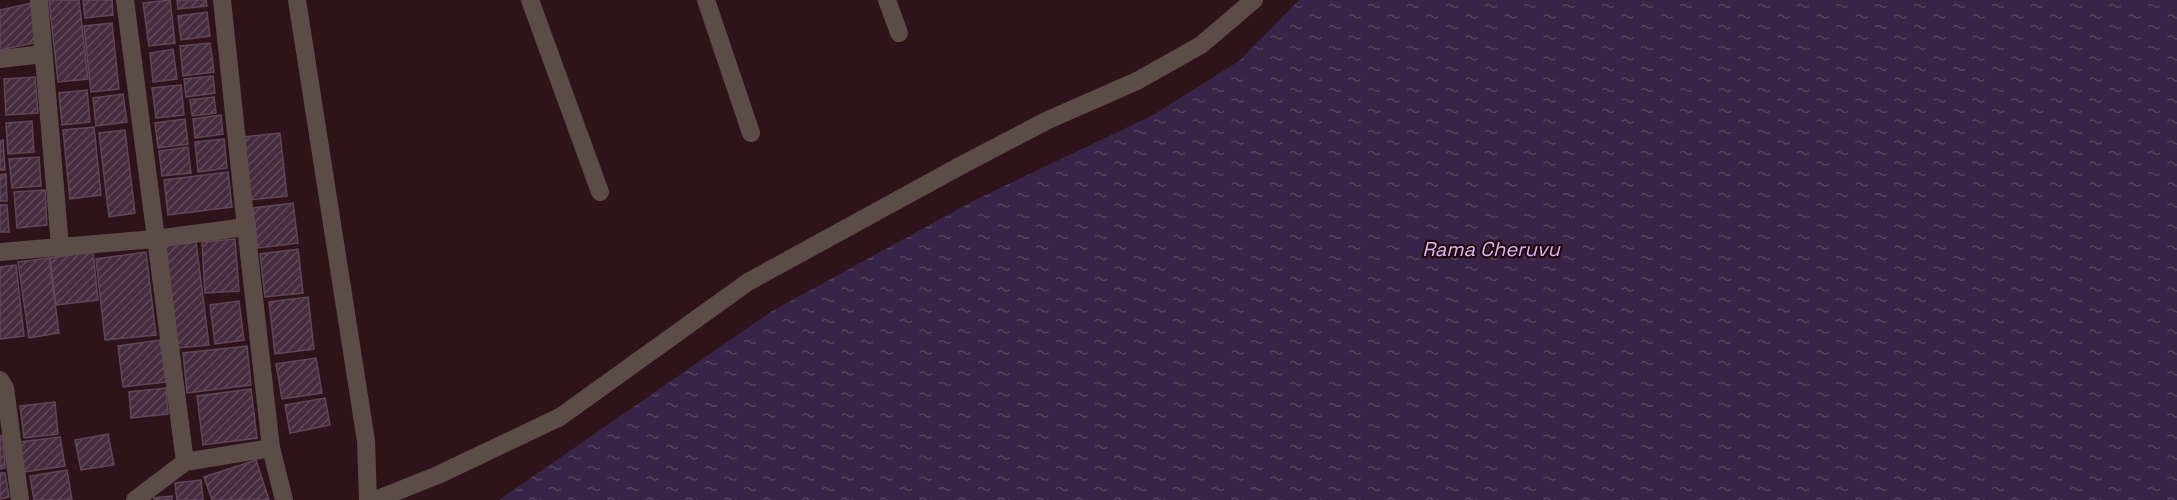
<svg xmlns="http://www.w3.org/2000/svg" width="2177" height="500" font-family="'Space Grotesk',sans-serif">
<defs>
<pattern id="water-ripples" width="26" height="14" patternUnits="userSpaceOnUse" patternTransform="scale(1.5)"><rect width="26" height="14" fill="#382446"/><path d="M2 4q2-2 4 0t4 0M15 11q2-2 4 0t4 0" fill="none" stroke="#544360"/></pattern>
<pattern id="building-hatch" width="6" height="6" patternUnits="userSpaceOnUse" patternTransform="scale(1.5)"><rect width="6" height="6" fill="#452c3e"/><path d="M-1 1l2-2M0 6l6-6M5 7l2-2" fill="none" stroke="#604959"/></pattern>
</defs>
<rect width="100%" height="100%" fill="#2f131a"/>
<polygon fill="url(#water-ripples)" points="1299,0 2177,0 2177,500 499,500 772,311 977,199 1153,115 1239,61"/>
<g fill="url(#building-hatch)" stroke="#61465a" stroke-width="1.5">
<polygon points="49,0 79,0 88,79 58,82"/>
<polygon points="83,0 112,0 113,15 85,18"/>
<polygon points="170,0 175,43 149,46 143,3"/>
<polygon points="177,0 206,0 207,6 178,9"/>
<polygon points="32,3 39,42 0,50 0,10"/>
<polygon points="207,12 210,36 181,40 178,16"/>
<polygon points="112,23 119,89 91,92 84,26"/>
<polygon points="210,43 214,72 183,76 180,46"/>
<polygon points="173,49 177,79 153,82 150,53"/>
<polygon points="213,76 215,93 186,97 184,79"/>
<polygon points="35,77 38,113 6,115 4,79"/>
<polygon points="181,85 184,115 156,118 152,88"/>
<polygon points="87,90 90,122 62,125 59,93"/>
<polygon points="123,94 127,122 96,126 93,98"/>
<polygon points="214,97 216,113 192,116 190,100"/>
<polygon points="221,115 223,134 195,138 193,119"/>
<polygon points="185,119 188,144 158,148 155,123"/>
<polygon points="32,121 34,152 8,154 6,123"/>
<polygon points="94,127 101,195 70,199 63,130"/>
<polygon points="125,130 135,213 109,217 99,133"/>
<polygon points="280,133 287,196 250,200 243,137"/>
<polygon points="224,139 227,168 198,172 195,142"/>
<polygon points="3,140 5,170 0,170 0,141"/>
<polygon points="188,147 191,173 162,176 159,151"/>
<polygon points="39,157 41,186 12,188 9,159"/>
<polygon points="228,172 232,207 168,215 164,180"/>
<polygon points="6,174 7,201 0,201 0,175"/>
<polygon points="45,190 47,225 17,228 14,192"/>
<polygon points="293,203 298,243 258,248 253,208"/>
<polygon points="0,205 7,205 9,232 0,232"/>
<polygon points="235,239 239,291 205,293 202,242"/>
<polygon points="196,242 209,345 178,348 166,246"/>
<polygon points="298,249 303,293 265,297 260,254"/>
<polygon points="93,252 98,300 56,305 50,258"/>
<polygon points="146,252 156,335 105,340 96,259"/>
<polygon points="49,258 59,333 29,338 18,262"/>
<polygon points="16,265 24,336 0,339 0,267"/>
<polygon points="308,297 314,349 275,354 269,302"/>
<polygon points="239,301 244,340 215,344 210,305"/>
<polygon points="160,340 166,382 123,387 118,346"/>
<polygon points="247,346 251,385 187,393 183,353"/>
<polygon points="316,358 322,393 282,399 276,364"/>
<polygon points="166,388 168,414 131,418 129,392"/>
<polygon points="251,389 257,438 203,445 197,396"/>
<polygon points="325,398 330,425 290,433 285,405"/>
<polygon points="55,402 58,434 24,438 20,406"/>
<polygon points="108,434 114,465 81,470 75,440"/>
<polygon points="0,436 3,436 5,468 0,469"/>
<polygon points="60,437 65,466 24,472 20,442"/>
<polygon points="256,460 269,500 212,500 204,477"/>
<polygon points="67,470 72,500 34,500 30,476"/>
<polygon points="0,473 5,473 9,497 0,499"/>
<polygon points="201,480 203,500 177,500 175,483"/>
<polygon points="172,496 172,500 154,500 154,498"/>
</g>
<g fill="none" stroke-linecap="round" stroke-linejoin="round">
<g stroke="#5b4c48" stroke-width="18">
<polyline points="530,0 600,192"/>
<polyline points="887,0 899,33"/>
</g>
<g stroke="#5b4c48" stroke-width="18">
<polyline points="39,0 60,246"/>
<polyline points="125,0 185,462"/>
<polyline points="222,0 246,227 271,448 284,500"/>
<polyline points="297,0 366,441 368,500"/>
<polyline points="706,0 751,133"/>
<polyline points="0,59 43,54"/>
<polyline points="0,252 155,239 246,227"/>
<polyline points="0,380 5,388 20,500"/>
<polyline points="135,500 185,462 271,448"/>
<polyline points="375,500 438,475 560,417 748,282 960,166 1048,120 1137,81 1201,45 1254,0"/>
</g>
</g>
<g text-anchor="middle" stroke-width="4.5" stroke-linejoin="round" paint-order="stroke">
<g font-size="20" font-style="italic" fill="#d9b7f5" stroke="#250911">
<text x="1491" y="256">Rama Cheruvu</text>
</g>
</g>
</svg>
